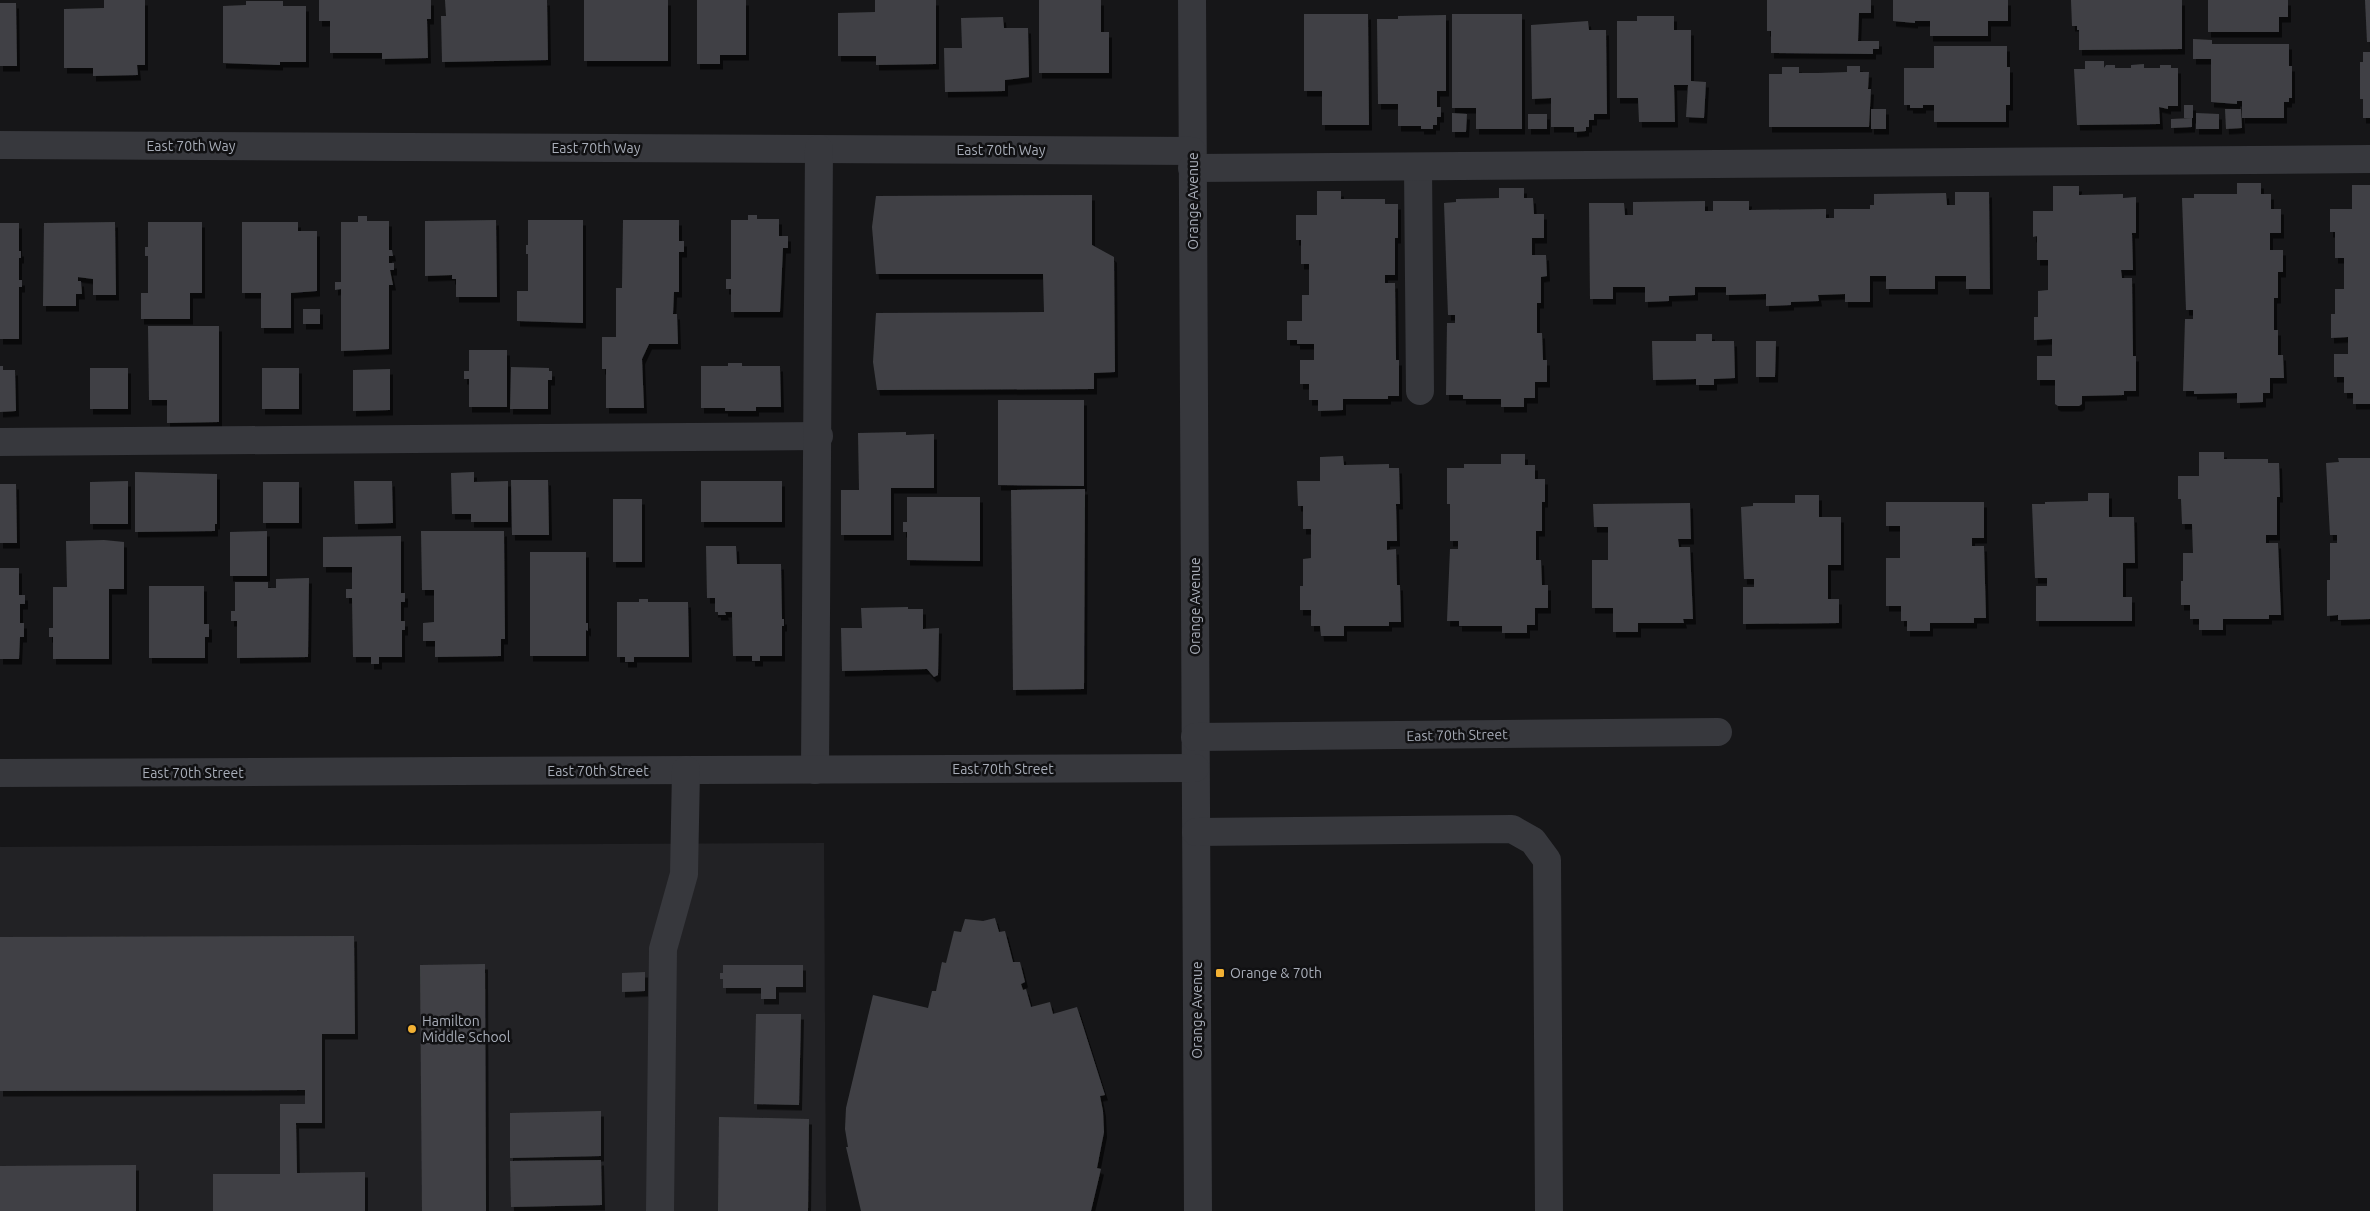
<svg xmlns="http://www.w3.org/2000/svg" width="2370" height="1211" font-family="Ubuntu,sans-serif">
<defs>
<filter id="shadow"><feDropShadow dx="3" dy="5.5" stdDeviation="0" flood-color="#0009"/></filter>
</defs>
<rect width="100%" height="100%" fill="#161618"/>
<polygon fill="#222225" points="824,843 826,1211 0,1211 0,847"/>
<g fill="#404145" filter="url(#shadow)">
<polygon points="104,0 145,0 145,65 137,65 138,75 93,76 93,68 64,68 64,9 104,8"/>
<polygon points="319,0 431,0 431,19 427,19 428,58 382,59 382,53 330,53 330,21 319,21"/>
<polygon points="445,0 547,0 548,60 442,62 441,16 446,16"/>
<rect x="584" y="0" width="84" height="61"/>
<polygon points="697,0 746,0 746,55 720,55 720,64 697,64"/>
<polygon points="875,0 936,0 936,64 876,65 876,56 838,56 838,13 875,12"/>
<polygon points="1039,0 1101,0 1101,32 1109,32 1109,73 1039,73"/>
<polygon points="1767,0 1871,0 1871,13 1859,13 1858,41 1879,41 1879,49 1873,49 1873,54 1771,53 1771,31 1767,31"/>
<polygon points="1893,0 2008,0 2008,21 1988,21 1988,36 1930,36 1930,21 1915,21 1915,23 1893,21"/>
<polygon points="2071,0 2182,0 2182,49 2079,50 2079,30 2077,30 2077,26 2072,26"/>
<polygon points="2208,0 2288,0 2288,17 2279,17 2279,32 2208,32"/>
<polygon points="2365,0 2370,0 2370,42 2367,42"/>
<polygon points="246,1 283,1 283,6 306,6 306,62 280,62 280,65 223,63 223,6 246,5"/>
<polygon points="0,3 16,3 17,66 0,66"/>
<polygon points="1304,14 1368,14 1369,125 1322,125 1322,91 1304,91"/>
<polygon points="1452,14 1522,14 1522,129 1476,129 1476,108 1452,108"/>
<polygon points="1446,15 1446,91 1437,91 1437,107 1441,107 1441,117 1437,117 1437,125 1433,125 1433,129 1421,129 1421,126 1398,126 1398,104 1378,104 1377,19 1398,19 1398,16"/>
<polygon points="1637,16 1674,16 1674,30 1691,30 1691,81 1706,82 1704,118 1686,117 1688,85 1674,85 1675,122 1639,122 1638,98 1617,98 1617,21 1637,21"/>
<polygon points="1003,17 1004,28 1028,28 1029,77 1005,80 1005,91 945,92 944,48 962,48 961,18"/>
<polygon points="1588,21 1589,30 1606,30 1607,114 1594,114 1594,120 1589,120 1589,127 1586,127 1586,131 1574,132 1574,127 1551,127 1551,98 1532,99 1531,25"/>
<polygon points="2193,39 2212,40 2212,44 2289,44 2289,66 2292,66 2292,98 2289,98 2289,102 2284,102 2284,118 2242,118 2242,101 2237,101 2237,104 2211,102 2211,59 2193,59"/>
<polygon points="1934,46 2007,46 2007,67 2010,67 2010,105 2006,105 2006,122 1934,122 1934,105 1923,105 1923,108 1910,108 1910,105 1904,105 1904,68 1934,68"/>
<polygon points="2363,52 2370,52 2370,118 2363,118 2363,99 2360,99 2360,62 2363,62"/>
<polygon points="2085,61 2104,61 2104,68 2106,65 2115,65 2115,68 2131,68 2131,65 2144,64 2144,68 2160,68 2160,65 2171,65 2171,68 2178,68 2178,106 2168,106 2168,109 2159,107 2160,124 2077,125 2074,69 2085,69"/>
<polygon points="1847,66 1860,66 1860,72 1869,72 1868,89 1871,89 1869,127 1769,127 1769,74 1782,74 1782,67 1799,67 1799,73 1818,73 1847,72"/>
<rect x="2184" y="105" width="9" height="13"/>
<rect x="1871" y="109" width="15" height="20"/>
<polygon points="2225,109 2241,109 2242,128 2226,129"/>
<polygon points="1452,113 1467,114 1466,132 1452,132"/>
<polygon points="2196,113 2219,114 2219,129 2196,129"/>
<rect x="1528" y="114" width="19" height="15"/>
<polygon points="2192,118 2192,127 2171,128 2171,119"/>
<polygon points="2237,183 2261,183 2261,194 2271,194 2271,209 2281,209 2281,233 2270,233 2270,250 2283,250 2283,272 2278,272 2278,298 2274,298 2274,330 2278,330 2278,355 2283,355 2284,378 2270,378 2270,393 2263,393 2263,402 2237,403 2237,393 2194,394 2194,391 2183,391 2185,319 2193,319 2193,310 2186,310 2182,198 2194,198 2194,194 2237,194"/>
<polygon points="2352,185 2370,185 2370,404 2353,404 2353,393 2344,393 2344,377 2334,377 2334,354 2348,354 2348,337 2331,338 2331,314 2335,314 2335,289 2344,289 2344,258 2335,258 2335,232 2330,232 2330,209 2352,209"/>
<polygon points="2053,186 2079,186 2079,195 2123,194 2123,198 2136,197 2136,233 2132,233 2133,270 2121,270 2122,278 2132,278 2133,356 2136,356 2136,391 2124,391 2124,395 2082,396 2082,404 2079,406 2058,406 2055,404 2055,380 2037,380 2037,356 2052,356 2052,339 2034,340 2034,317 2038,317 2038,291 2048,290 2048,260 2037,260 2037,236 2033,237 2033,211 2053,211"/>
<polygon points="1499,188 1524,188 1524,198 1533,198 1534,214 1544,214 1544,238 1532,238 1532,255 1546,255 1547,276 1541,277 1541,303 1537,303 1537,333 1542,333 1543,360 1547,360 1547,382 1535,382 1535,398 1524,398 1524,407 1501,407 1501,399 1463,399 1463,395 1446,395 1447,323 1455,323 1455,315 1448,315 1444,203 1456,202 1456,199 1499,198"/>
<polygon points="1317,191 1341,191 1341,199 1385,199 1385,204 1398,204 1398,238 1395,238 1395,275 1385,275 1385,283 1395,283 1396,360 1399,360 1399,396 1388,396 1388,399 1343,399 1343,410 1318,411 1318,400 1309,400 1309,384 1300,384 1300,360 1314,360 1314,344 1297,344 1297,340 1287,340 1287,321 1302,321 1302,295 1309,295 1309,264 1301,264 1301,240 1296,240 1296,215 1317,215"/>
<polygon points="1955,192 1989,192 1990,289 1966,289 1966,276 1935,276 1935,289 1886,289 1886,276 1870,276 1870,302 1845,302 1845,294 1818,295 1819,301 1791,302 1791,305 1766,306 1766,294 1726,295 1726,287 1695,287 1695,295 1669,296 1669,301 1645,302 1645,287 1613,287 1613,299 1590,299 1589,203 1624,203 1625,215 1633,215 1633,202 1705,201 1705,211 1713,211 1713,201 1749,201 1749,210 1826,209 1826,218 1834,218 1834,209 1870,209 1870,205 1874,205 1874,194 1946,193 1947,205 1955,205"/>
<polygon points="1092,195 1092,245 1114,257 1115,372 1094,373 1094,389 877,390 873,362 876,313 1044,312 1043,274 876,274 872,227 876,196"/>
<polygon points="748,215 757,215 757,219 779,219 779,236 788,236 788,248 783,248 780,312 731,312 731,289 726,289 726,279 731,279 731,220 748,220"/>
<polygon points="358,216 367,216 367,221 389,221 389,250 392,250 393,256 389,256 389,263 394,263 394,270 390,270 393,285 389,285 389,349 341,351 341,289 335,290 335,282 341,282 341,222 358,222"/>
<polygon points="496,220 497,297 456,297 456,279 452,279 452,275 425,276 425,221"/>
<polygon points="528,220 583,220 583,323 517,321 517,291 528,291 528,254 526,254 526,245 528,245"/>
<polygon points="623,220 679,220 679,241 684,241 684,252 679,252 679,292 674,292 673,314 677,314 678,344 649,344 642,359 644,408 606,408 606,369 602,369 602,337 616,337 616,288 622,288"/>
<polygon points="115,222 116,295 93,295 93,279 78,277 78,281 81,281 82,294 76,294 76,306 43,306 44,223"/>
<polygon points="148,222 202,222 202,293 190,293 190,319 141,319 141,293 148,293 148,256 145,256 145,247 148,247"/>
<polygon points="242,222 298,222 298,231 317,231 317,291 291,293 291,328 261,328 261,293 242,293"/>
<polygon points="0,223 19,223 19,251 21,251 21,258 19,258 19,280 22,280 22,287 19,287 19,339 0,339"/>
<rect x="303" y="309" width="17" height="15"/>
<polygon points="148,326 219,326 219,422 167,423 167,400 149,400"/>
<polygon points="1696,334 1712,334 1712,341 1734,341 1735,378 1714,379 1714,385 1696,385 1696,379 1653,380 1652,341 1696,341"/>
<polygon points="1756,341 1776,341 1775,377 1756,377"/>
<polygon points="469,350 507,350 507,407 469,407 469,379 464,379 464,371 469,371"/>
<polygon points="728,363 742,363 742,366 780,366 781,407 756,407 756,411 725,411 725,408 701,408 701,366 728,366"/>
<polygon points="0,366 3,366 3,370 15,370 16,411 0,412"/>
<polygon points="511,367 549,368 549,371 552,371 552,380 548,380 548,409 510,409"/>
<rect x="90" y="368" width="38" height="41"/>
<rect x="262" y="368" width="37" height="41"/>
<polygon points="390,369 390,410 353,411 353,370"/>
<polygon points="998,400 1084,400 1084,486 998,485"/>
<polygon points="906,432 906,435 934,434 934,488 891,488 891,535 841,535 841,490 859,490 858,433"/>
<polygon points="2199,452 2224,452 2224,459 2268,459 2268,463 2279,463 2280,497 2277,497 2277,535 2266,535 2266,543 2278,543 2281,615 2269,615 2269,619 2223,619 2223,630 2199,630 2199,619 2190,619 2190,605 2181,605 2181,581 2183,581 2183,553 2193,553 2192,524 2182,524 2181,499 2178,499 2178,476 2199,476"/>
<polygon points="1501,454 1525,454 1525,465 1535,465 1535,479 1545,479 1545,502 1542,502 1542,531 1536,531 1536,560 1541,560 1542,585 1548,585 1548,608 1535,608 1535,625 1527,625 1527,633 1502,633 1502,626 1459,626 1459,621 1447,621 1450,549 1458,549 1458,541 1450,541 1450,504 1447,504 1447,468 1464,468 1464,464 1501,464"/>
<polygon points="1343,456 1344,465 1389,464 1389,468 1399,468 1400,504 1396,504 1397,541 1387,541 1387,550 1396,549 1397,585 1400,585 1401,622 1389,622 1389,626 1344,626 1344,636 1321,636 1320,626 1311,626 1311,610 1300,610 1300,586 1303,586 1303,559 1311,558 1311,529 1303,529 1303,506 1298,506 1297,481 1320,481 1320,457"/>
<polygon points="2338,458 2370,458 2370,619 2338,620 2338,615 2327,616 2327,580 2330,580 2330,543 2337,543 2337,535 2330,535 2326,463 2339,462"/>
<polygon points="135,472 217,474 217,524 215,524 215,531 135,532"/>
<polygon points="474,472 474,482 508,481 508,522 471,522 471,514 452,514 451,473"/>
<polygon points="511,480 548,480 549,535 512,535"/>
<polygon points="128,481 128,524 90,524 90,482"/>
<polygon points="354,481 392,481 393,523 355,524"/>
<rect x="701" y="481" width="81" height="41"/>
<rect x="263" y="482" width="36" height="41"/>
<polygon points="0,484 16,484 17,543 0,543"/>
<polygon points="1085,489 1084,689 1013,690 1011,490"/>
<polygon points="2088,493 2109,493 2109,517 2134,517 2135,563 2123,563 2123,597 2132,597 2132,621 2036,621 2036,586 2047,586 2047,578 2035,578 2032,504 2045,504 2045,502 2088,501"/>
<polygon points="1795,495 1819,495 1819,517 1841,517 1841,565 1828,565 1828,599 1839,599 1839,623 1743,624 1743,587 1754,587 1754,579 1744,579 1741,507 1753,506 1753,503 1795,503"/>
<polygon points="907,497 980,497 980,561 907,560 907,532 903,532 903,522 907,522"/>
<rect x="613" y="499" width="29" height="63"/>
<polygon points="1886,502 1984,502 1984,538 1972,538 1972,546 1984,546 1986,618 1974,618 1974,623 1930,623 1930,631 1907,631 1907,621 1901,621 1901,606 1886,606 1886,558 1900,558 1900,526 1886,526"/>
<polygon points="1690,503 1691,539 1678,539 1679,547 1690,547 1693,619 1683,619 1684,623 1638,623 1638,632 1613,632 1613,608 1592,608 1592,560 1608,560 1608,527 1594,527 1593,504"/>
<polygon points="267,531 267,576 230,576 230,532"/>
<polygon points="421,531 504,531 505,639 501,639 501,656 435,657 435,641 423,641 423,623 434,622 434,590 422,590"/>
<polygon points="401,536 401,593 405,593 405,602 401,602 401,621 405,621 405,630 402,630 402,657 379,657 379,664 371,664 371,657 353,657 352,598 346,598 346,589 352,589 352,567 323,567 323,537"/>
<polygon points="104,540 124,542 124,589 109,589 109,659 53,659 53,637 49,637 49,628 53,628 53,587 67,587 66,541"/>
<polygon points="706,546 736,546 737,564 781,564 782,619 784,619 784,626 782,626 782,656 760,656 760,661 752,661 752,656 733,656 732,612 725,612 726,615 718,615 718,612 715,612 715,598 707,598"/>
<polygon points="530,552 586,552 586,623 588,623 588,631 586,630 586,656 530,656"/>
<polygon points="0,568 19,568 19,595 25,595 25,604 20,604 20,623 24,623 24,637 20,637 19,659 0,659"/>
<polygon points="309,578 308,657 237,658 237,621 231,621 231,611 235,611 235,582 268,582 268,588 276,588 276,579"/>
<polygon points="149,586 204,586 204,624 209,624 209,637 205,637 205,658 149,658"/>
<polygon points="639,599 648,599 648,602 688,602 689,657 634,657 634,662 625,662 625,657 617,657 617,602 639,602"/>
<polygon points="908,607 908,609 923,609 923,629 939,628 938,675 934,677 927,669 842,671 841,628 862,628 861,608"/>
<polygon points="995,918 999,932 1005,931 1013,962 1020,962 1025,982 1021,984 1023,990 1026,989 1031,1007 1050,1002 1053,1014 1077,1007 1105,1095 1100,1096 1103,1111 1104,1132 1097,1168 1101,1169 1091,1211 861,1211 846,1147 848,1147 845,1129 846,1108 873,995 928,1008 932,991 936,991 942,962 946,963 954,931 961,932 965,919 983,921"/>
<polygon points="354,936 355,1034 322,1034 322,1123 296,1123 297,1173 365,1172 365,1211 213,1211 213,1174 280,1174 280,1104 305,1104 305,1090 0,1091 0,937"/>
<polygon points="485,964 486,1211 422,1211 420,965"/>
<polygon points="723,965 803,965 803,987 776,987 776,999 761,999 761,988 723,988 723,979 720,979 720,973 723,973"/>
<polygon points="645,972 645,991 622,992 622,973"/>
<polygon points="756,1014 801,1014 799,1105 754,1104"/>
<polygon points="601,1111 601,1156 510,1158 510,1113"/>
<polygon points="719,1117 809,1119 808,1211 718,1211"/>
<polygon points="601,1160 602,1205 511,1207 510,1161"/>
<polygon points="136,1165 136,1211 0,1211 0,1166"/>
</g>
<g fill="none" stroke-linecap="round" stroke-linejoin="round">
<g stroke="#37383d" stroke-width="28">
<polyline points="1192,0 1198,1211"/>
<polyline points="0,145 1192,151"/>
<polyline points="1418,167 1420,391"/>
<polyline points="1192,168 2370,159"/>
<polyline points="0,442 819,436"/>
<polyline points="1195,737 1718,732"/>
<polyline points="815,770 819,149"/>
<polyline points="0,773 1195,768"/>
<polyline points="1196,832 1512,829 1533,841 1547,860 1549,1211"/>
<polyline points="660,1211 663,949 684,874 686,770"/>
</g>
</g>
<g fill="#f2b134" stroke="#111113" stroke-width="2">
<rect x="1215" y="968" width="10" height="10" rx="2.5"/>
<circle cx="412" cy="1029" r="5"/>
</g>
<g text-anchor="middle" stroke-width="5" stroke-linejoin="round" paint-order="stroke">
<g font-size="14" fill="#a8adb8" stroke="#111113">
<text x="191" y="151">East 70th Way</text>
<text x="596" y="153">East 70th Way</text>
<text x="1001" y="155">East 70th Way</text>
<text transform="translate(1193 201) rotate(-90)" y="5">Orange Avenue</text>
<text transform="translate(1195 606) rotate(-90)" y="5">Orange Avenue</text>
<text transform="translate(1457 735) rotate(-1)" y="5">East 70th Street</text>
<text x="1003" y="774">East 70th Street</text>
<text x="598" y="776">East 70th Street</text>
<text x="193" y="778">East 70th Street</text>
<text transform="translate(1197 1010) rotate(-90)" y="5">Orange Avenue</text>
</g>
<g font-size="14" fill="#a8adb8" stroke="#111113" text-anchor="start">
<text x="1230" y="978">Orange &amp; 70th</text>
<text x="422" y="1026">Hamilton<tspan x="422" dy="16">Middle School</tspan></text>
</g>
</g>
</svg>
